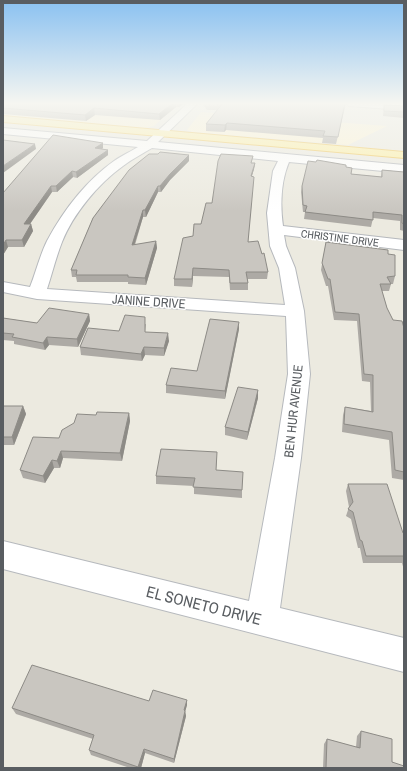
<svg xmlns="http://www.w3.org/2000/svg" width="407" height="771" font-family="'Archivo Narrow',sans-serif">
<rect width="100%" height="100%" fill="#eceae0"/>
<g fill="#fdf4d4">
<polygon points="3,103 94,103 172,109 154,126 145,128 3,116"/>
<polygon points="201,112 387,126 348,145 192,132 187,130"/>
</g>
<g fill="none" stroke-linecap="round" stroke-linejoin="round">
<defs>
<g id="minor">
<path d="M188 103H198L158 142 404 165V173L289 162C281 181 280 205 283 226L404 240V250L284 235 286 246 295 268 304 311 310 374 301 458 280 608 404 638V672L3 569V541L249 601 275 458 288 374 286 316 37 299 3 292V282L30 287C36 272 40 255 47 241 63 211 86 181 114 161 121 156 130 152 138 147L3 134V128L147 141ZM152 148 278 161 273 171 267 213 270 246 279 268 285 305 47 289C52 274 56 257 62 242 73 214 98 184 123 166 132 159 142 154 152 148Z"/>
<polygon points="345,103 404,104 404,110 349,106"/>
</g>
<polygon id="major" points="3,116 404,152 404,158 3,122"/>
</defs>
<use href="#minor" stroke="#b6b9bd" stroke-width="2"/>
<use href="#major" stroke="#f0c656" stroke-width="2"/>
<use href="#minor" fill="#fff" fill-rule="evenodd"/>
<use href="#major" fill="#fef0a3" fill-rule="evenodd"/>
</g>
<g fill="#adaaa5">
<polygon points="3,103 184,103 179,107 176,107 160,120 95,115 86,121 3,114"/>
<polygon points="202,103 346,103 336,144 322,143 323,138 226,130 224,132 206,131 206,124 217,110 207,110"/>
<polygon points="384,105 404,106 404,118 383,116"/>
<polygon points="103,143 103,148 102,149 108,150 108,155 77,178 73,177 57,192 52,192 30,224 31,224 33,231 24,247 8,247 3,255 3,193"/>
<polygon points="189,161 170,180 161,192 158,192 146,217 143,217 135,245 156,241 157,248 146,285 128,284 128,282 77,282 76,277 72,277 71,270 93,218"/>
<polygon points="252,163 255,163 254,169 252,176 248,242 262,254 268,272 267,279 248,279 248,290 230,290 229,277 193,276 192,287 174,286 174,279 193,236 201,224"/>
<polygon points="346,167 351,174 381,177 382,170 404,172 404,231 400,230 400,221 373,218 371,227 304,219 305,212 303,212 301,192 302,186"/>
<polygon points="326,242 388,254 395,276 393,284 391,284 389,291 382,291 387,308 393,320 404,328 404,480 392,478 389,440 342,432 343,415 345,407 371,411 370,382 362,381 357,321 334,320 328,286 326,286 321,270"/>
<polygon points="89,314 90,321 78,347 49,345 45,350 14,344 14,341 3,340 3,318 37,323"/>
<polygon points="146,324 145,332 169,341 164,356 145,355 142,361 81,355 80,347 119,331"/>
<polygon points="239,329 225,399 166,393 166,385 197,371"/>
<polygon points="258,390 258,398 247,440 225,435 225,427"/>
<polygon points="3,406 23,406 26,414 14,445 3,445"/>
<polygon points="129,413 130,421 122,461 63,458 60,468 54,468 45,483 23,478 20,470 59,438 96,415"/>
<polygon points="217,460 216,470 242,490 242,498 194,494 194,486 156,484 156,476"/>
<polygon points="348,484 403,533 404,533 404,570 402,563 363,563 360,548 358,548 351,519 346,516 349,507 346,491"/>
<polygon points="187,700 187,705 185,711 186,716 174,763 145,753 141,768 130,768 91,755 89,750 93,739 16,714 12,708"/>
<polygon points="361,731 392,762 404,768 323,768 324,744 327,739 356,747 357,736"/>
</g>
<g fill="#8d8b86">
<polygon points="173,103 176,103 176,107 160,120 159,114"/>
<polygon points="178,103 184,103 179,107"/>
<polygon points="94,108 95,115 86,121 85,115"/>
<polygon points="227,123 226,130 224,132 225,125"/>
<polygon points="103,143 103,148 95,153 95,148"/>
<polygon points="35,144 36,149 3,173 3,166"/>
<polygon points="108,150 108,155 77,178 76,172"/>
<polygon points="189,155 189,161 170,180 161,192 160,186 170,174"/>
<polygon points="255,163 254,169 250,182 251,176"/>
<polygon points="72,171 73,177 57,192 56,186"/>
<polygon points="51,186 52,192 25,231 24,224"/>
<polygon points="158,186 158,192 146,217 145,210"/>
<polygon points="143,210 143,217 132,252 132,245"/>
<polygon points="31,224 33,231 24,247 22,240"/>
<polygon points="6,240 8,247 3,255 3,245"/>
<polygon points="156,241 157,248 146,285 145,278"/>
<polygon points="193,268 193,276 192,287 192,279"/>
<polygon points="89,314 90,321 78,347 77,339"/>
<polygon points="239,322 239,329 225,399 225,391"/>
<polygon points="168,333 169,341 164,356 164,348"/>
<polygon points="47,337 49,345 45,350 43,343"/>
<polygon points="144,347 145,355 142,361 141,354"/>
<polygon points="258,390 258,398 247,440 248,432"/>
<polygon points="23,406 26,414 14,445 12,437"/>
<polygon points="129,413 130,421 122,461 120,453"/>
<polygon points="61,451 63,458 60,468 57,461"/>
<polygon points="52,460 54,468 45,483 43,476"/>
<polygon points="187,700 187,705 184,716 184,710"/>
<polygon points="185,711 186,716 174,763 174,759"/>
<polygon points="144,749 145,753 141,768 139,768 138,767"/>
</g>
<g fill="#c9c6c0" stroke="#8d8b86">
<polygon points="3,103 173,103 159,114 94,108 85,115 3,108"/>
<polygon points="208,103 345,103 338,137 323,136 325,131 227,123 225,125 206,124 222,104"/>
<polygon points="384,105 404,106 404,112 384,111"/>
<polygon points="53,135 103,143 95,148 108,150 76,172 72,171 56,186 51,186 24,224 31,224 22,240 6,240 3,245 3,193"/>
<polygon points="3,140 35,144 3,166"/>
<polygon points="160,152 189,155 170,174 160,186 158,186 145,210 143,210 132,245 156,241 145,278 128,277 128,275 76,275 77,270 71,270 93,218 129,170 149,154 158,154"/>
<polygon points="221,154 253,156 251,163 255,163 251,176 254,177 248,242 258,241 262,254 264,253 268,272 246,272 248,283 230,283 229,270 193,268 192,279 174,279 183,238 193,236 194,224 201,224 206,203 212,203 218,161"/>
<polygon points="317,160 346,165 346,167 352,168 351,174 382,177 382,170 404,172 404,224 402,223 402,215 373,212 373,220 305,212 307,206 303,205 302,186 308,161 316,162"/>
<polygon points="326,242 388,250 388,254 395,255 395,276 387,277 391,284 380,284 387,308 393,320 402,321 404,328 404,472 395,470 392,432 344,424 345,407 373,412 373,375 364,374 359,314 335,312 330,279 328,279 322,263"/>
<polygon points="49,308 89,314 77,339 47,337 43,343 12,337 14,334 3,333 3,318 37,323"/>
<polygon points="125,315 145,317 145,332 168,333 164,348 144,347 141,354 80,347 88,328 119,331"/>
<polygon points="210,319 239,322 225,391 166,385 171,368 197,371"/>
<polygon points="238,387 258,390 248,432 225,427"/>
<polygon points="3,406 23,406 12,437 3,437"/>
<polygon points="97,412 129,413 120,453 61,451 57,461 52,460 43,476 20,470 33,437 59,438 62,430 74,423 77,414 96,415"/>
<polygon points="161,449 217,452 216,470 243,472 242,490 193,487 195,478 156,476"/>
<polygon points="348,484 387,484 403,533 404,533 404,556 366,556 362,541 360,540 353,512 348,509 353,502"/>
<polygon points="32,665 149,701 153,690 187,700 184,710 185,711 174,759 144,749 138,767 89,750 94,735 12,708"/>
<polygon points="361,731 392,739 392,762 404,766 404,768 326,768 327,739 360,748"/>
</g>
<linearGradient id="sky" x2="0" y2="1"><stop stop-color="#8ac1f1"/><stop offset="0.49" stop-color="#f6f6f1"/><stop offset="1" stop-color="#f6f6f1" stop-opacity="0"/></linearGradient>
<rect width="407" height="211" fill="url(#sky)"/>
<g text-anchor="middle" stroke-width="3" stroke-linejoin="round" paint-order="stroke">
<g font-size="11" fill="#595d61" stroke="#fff">
<text transform="translate(340 238) rotate(7)" y="4">CHRISTINE DRIVE</text>
</g>
<g font-size="13" fill="#595d61" stroke="#fff">
<text transform="translate(149 301) rotate(4)" y="5">JANINE DRIVE</text>
<text transform="translate(293 411) rotate(-84)" y="5">BEN HUR AVENUE</text>
</g>
<g font-size="16" fill="#595d61" stroke="#fff">
<text transform="translate(204 605) rotate(14)" y="6">EL SONETO DRIVE</text>
</g>
</g>
<rect width="407" height="771" fill="none" stroke="#595d61" stroke-width="8"/>
</svg>
